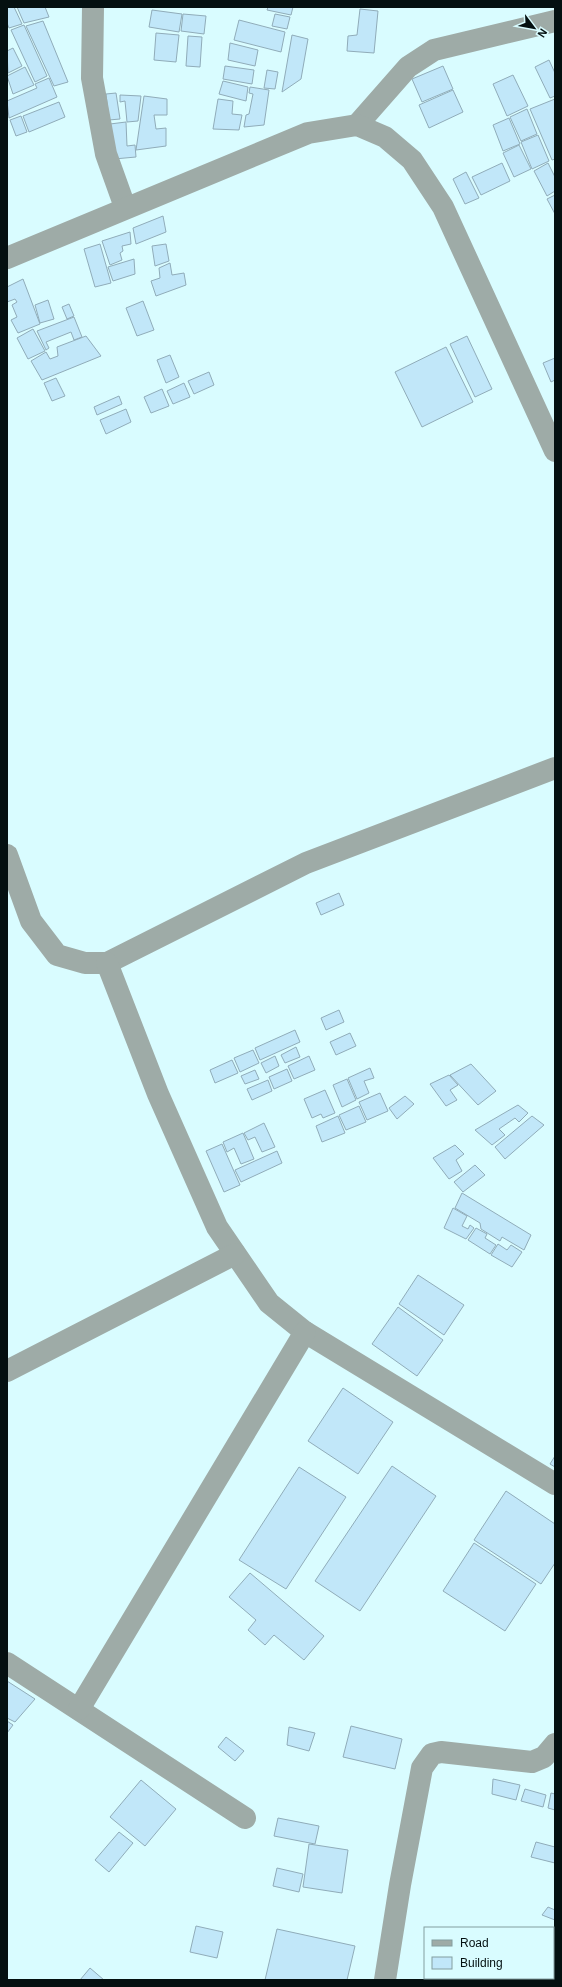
<svg xmlns="http://www.w3.org/2000/svg" width="562" height="1987" font-family="Helvetica,sans-serif">
<rect width="100%" height="100%" fill="#d9fcff"/>
<g fill="#c1e7f9" stroke="#90acb9">
<polygon points="7,7 14,7 22,24 9,28 7,23"/>
<polygon points="17,7 45,7 49,17 24,23"/>
<polygon points="268,7 293,7 291,15 267,10"/>
<polygon points="360,9 378,11 374,53 347,51 348,36 357,35"/>
<polygon points="152,10 182,14 179,32 149,27"/>
<polygon points="183,14 206,16 204,34 181,31"/>
<polygon points="275,14 290,17 287,29 272,26"/>
<polygon points="239,20 285,32 281,52 234,40"/>
<polygon points="43,21 68,82 54,86 26,26"/>
<polygon points="24,25 47,76 35,82 11,30"/>
<polygon points="156,33 179,35 176,62 154,60"/>
<polygon points="292,35 308,39 301,79 282,92"/>
<polygon points="188,36 202,37 200,67 186,66"/>
<polygon points="230,43 258,50 255,66 228,60"/>
<polygon points="13,48 22,66 8,73 7,51"/>
<polygon points="549,60 555,73 555,96 550,98 535,67"/>
<polygon points="225,66 254,70 252,84 223,79"/>
<polygon points="443,66 453,89 422,102 412,79"/>
<polygon points="25,67 34,85 13,94 7,76"/>
<polygon points="267,70 278,72 275,89 264,88"/>
<polygon points="513,75 528,106 507,116 493,84"/>
<polygon points="49,78 57,97 9,118 7,101 37,88 35,84"/>
<polygon points="223,81 248,87 246,101 219,94"/>
<polygon points="250,87 269,90 264,125 244,127 246,115 249,114 253,94 249,93"/>
<polygon points="453,90 463,112 429,128 419,105"/>
<polygon points="116,93 120,119 109,120 106,94"/>
<polygon points="120,95 141,96 138,121 127,122 125,101 120,102"/>
<polygon points="144,96 167,99 167,115 154,115 156,129 166,128 166,146 136,150"/>
<polygon points="218,99 233,101 232,114 242,115 239,130 213,129"/>
<polygon points="555,99 555,159 552,160 530,109"/>
<polygon points="59,102 65,117 29,132 23,116"/>
<polygon points="527,109 537,134 521,141 510,117"/>
<polygon points="21,116 27,132 16,136 10,120"/>
<polygon points="509,118 520,144 503,151 493,125"/>
<polygon points="126,122 127,146 135,145 136,157 114,159 110,124"/>
<polygon points="538,135 549,161 532,169 521,142"/>
<polygon points="519,145 531,169 514,177 503,153"/>
<polygon points="502,163 510,181 481,195 472,177"/>
<polygon points="548,163 555,177 555,191 547,196 534,171"/>
<polygon points="466,172 479,198 465,204 453,179"/>
<polygon points="555,195 555,214 547,199"/>
<polygon points="163,216 166,232 136,244 133,228"/>
<polygon points="130,232 131,244 122,246 123,251 120,253 122,260 110,265 102,241"/>
<polygon points="100,244 111,283 95,287 84,249"/>
<polygon points="166,244 169,261 155,266 152,246"/>
<polygon points="134,259 135,274 113,281 108,267"/>
<polygon points="170,263 172,275 184,273 186,285 156,296 151,281 160,278 159,268"/>
<polygon points="23,279 40,324 18,333 11,320 17,317 12,305 17,302 15,299 7,302 7,287"/>
<polygon points="48,300 54,319 40,323 35,305"/>
<polygon points="143,301 154,330 137,336 126,308"/>
<polygon points="69,304 74,316 67,319 62,307"/>
<polygon points="74,317 82,337 74,340 71,332 46,342 49,348 46,350 37,331"/>
<polygon points="33,329 45,351 28,359 17,338"/>
<polygon points="86,336 101,356 42,380 31,361 46,352 50,359 58,356 57,347"/>
<polygon points="467,336 492,389 475,397 450,344"/>
<polygon points="446,347 473,402 422,427 395,372"/>
<polygon points="170,355 179,377 166,383 157,360"/>
<polygon points="555,358 555,380 551,382 543,363"/>
<polygon points="209,372 214,385 194,394 188,381"/>
<polygon points="56,378 65,396 52,401 44,383"/>
<polygon points="184,383 190,397 173,404 167,391"/>
<polygon points="162,389 169,406 151,413 144,397"/>
<polygon points="119,396 122,404 97,415 94,407"/>
<polygon points="126,409 131,422 106,434 100,420"/>
<polygon points="339,893 344,905 321,915 316,903"/>
<polygon points="339,1010 344,1022 326,1030 321,1018"/>
<polygon points="295,1030 300,1042 260,1060 255,1048"/>
<polygon points="350,1033 356,1046 336,1055 330,1042"/>
<polygon points="296,1047 300,1057 285,1063 281,1055"/>
<polygon points="253,1050 259,1063 240,1072 234,1058"/>
<polygon points="275,1056 279,1066 266,1073 261,1063"/>
<polygon points="309,1056 315,1070 294,1079 288,1066"/>
<polygon points="232,1060 238,1073 215,1083 210,1070"/>
<polygon points="471,1064 496,1091 478,1105 450,1075"/>
<polygon points="370,1068 374,1078 364,1081 369,1093 357,1099 348,1078"/>
<polygon points="287,1069 292,1081 274,1089 269,1077"/>
<polygon points="255,1070 259,1079 245,1084 241,1076"/>
<polygon points="449,1075 458,1085 450,1090 457,1100 446,1106 430,1084"/>
<polygon points="347,1079 356,1100 342,1107 333,1085"/>
<polygon points="268,1080 272,1091 252,1100 247,1089"/>
<polygon points="325,1090 335,1113 323,1118 321,1114 312,1118 304,1099"/>
<polygon points="380,1093 388,1111 367,1120 359,1102"/>
<polygon points="405,1096 414,1104 397,1119 389,1108"/>
<polygon points="518,1105 528,1113 519,1122 515,1118 499,1129 505,1135 492,1145 475,1130"/>
<polygon points="359,1106 366,1122 346,1130 339,1115"/>
<polygon points="338,1116 345,1133 322,1142 316,1126"/>
<polygon points="532,1116 544,1125 505,1159 495,1147"/>
<polygon points="264,1123 275,1147 262,1152 255,1137 248,1140 244,1133"/>
<polygon points="243,1133 254,1159 241,1164 234,1148 227,1152 223,1142"/>
<polygon points="222,1144 240,1185 224,1192 206,1151"/>
<polygon points="455,1145 464,1154 456,1160 462,1171 449,1179 433,1158"/>
<polygon points="277,1151 282,1163 241,1182 235,1170"/>
<polygon points="475,1165 485,1175 463,1192 454,1182"/>
<polygon points="462,1193 531,1235 524,1250 502,1237 500,1241 481,1229 480,1223 455,1208"/>
<polygon points="453,1208 467,1216 462,1226 468,1229 470,1225 474,1228 466,1239 444,1228"/>
<polygon points="476,1228 487,1234 485,1238 496,1245 490,1254 468,1240"/>
<polygon points="498,1244 507,1250 511,1245 522,1252 512,1267 491,1255"/>
<polygon points="418,1275 464,1305 444,1335 399,1304"/>
<polygon points="398,1307 443,1340 417,1376 372,1344"/>
<polygon points="343,1388 393,1422 358,1474 308,1441"/>
<polygon points="555,1456 555,1467 550,1464"/>
<polygon points="392,1466 436,1496 360,1611 315,1581"/>
<polygon points="299,1467 346,1497 286,1589 239,1560"/>
<polygon points="506,1491 555,1524 555,1563 541,1584 474,1540"/>
<polygon points="474,1543 536,1584 505,1631 443,1591"/>
<polygon points="250,1573 324,1636 304,1660 274,1635 265,1645 248,1630 256,1620 229,1597"/>
<polygon points="7,1681 35,1699 15,1722 7,1718"/>
<polygon points="7,1721 13,1725 7,1733"/>
<polygon points="351,1726 402,1739 395,1769 343,1757"/>
<polygon points="289,1727 315,1733 309,1751 287,1745"/>
<polygon points="226,1737 244,1751 235,1761 218,1747"/>
<polygon points="493,1779 520,1785 516,1800 492,1794"/>
<polygon points="141,1780 176,1809 145,1846 110,1817"/>
<polygon points="525,1789 546,1795 543,1807 521,1801"/>
<polygon points="551,1793 555,1794 555,1810 548,1808"/>
<polygon points="278,1818 319,1826 315,1844 274,1836"/>
<polygon points="119,1832 133,1843 109,1872 95,1860"/>
<polygon points="536,1842 555,1847 555,1863 531,1857"/>
<polygon points="309,1844 348,1850 342,1893 303,1887"/>
<polygon points="277,1868 303,1874 299,1892 273,1886"/>
<polygon points="548,1907 555,1910 555,1920 542,1915"/>
<polygon points="196,1926 223,1932 217,1958 190,1952"/>
<polygon points="277,1929 355,1946 347,1980 265,1980"/>
<polygon points="90,1968 104,1980 80,1980"/>
</g>
<g fill="none" stroke-linecap="round" stroke-linejoin="round">
<g stroke="#9eaba7" stroke-width="22">
<polyline points="93,7 92,78 106,154 125,207"/>
<polyline points="357,125 408,67 434,50 555,21"/>
<polyline points="7,258 308,133 357,125 385,137 412,160 443,207 555,451"/>
<polyline points="7,855 31,921 57,955 85,963 107,963 306,863 555,768"/>
<polyline points="107,963 158,1094 217,1227 269,1303 305,1332 555,1484"/>
<polyline points="7,1371 235,1254"/>
<polyline points="7,1663 245,1818"/>
<polyline points="79,1709 305,1332"/>
<polyline points="385,1980 400,1885 422,1768 432,1754 441,1752 532,1762 544,1757 555,1744"/>
</g>
</g>
<rect width="562" height="1987" fill="none" stroke="#041011" stroke-width="16"/>
<rect x="424" y="1927" width="130" height="52" fill="#d9fcff" stroke="#849ea0"/>
<rect x="432" y="1940" width="20" height="6" fill="#9eaba7" stroke="#849ea0"/>
<text x="460" y="1947" font-size="12" fill="#041011">Road</text>
<rect x="432" y="1957" width="20" height="12" fill="#c1e7f9" stroke="#849ea0"/>
<text x="460" y="1967" font-size="12" fill="#041011">Building</text>
<g transform="translate(534 28) rotate(122)" stroke="#d9fcff" stroke-width="3" paint-order="stroke">
<path d="M0-3L7 15L0 10L-7 15Z" fill="#041011"/>
<text y="-6" font-size="11" font-weight="bold" text-anchor="middle" fill="#041011">N</text>
</g>
</svg>
